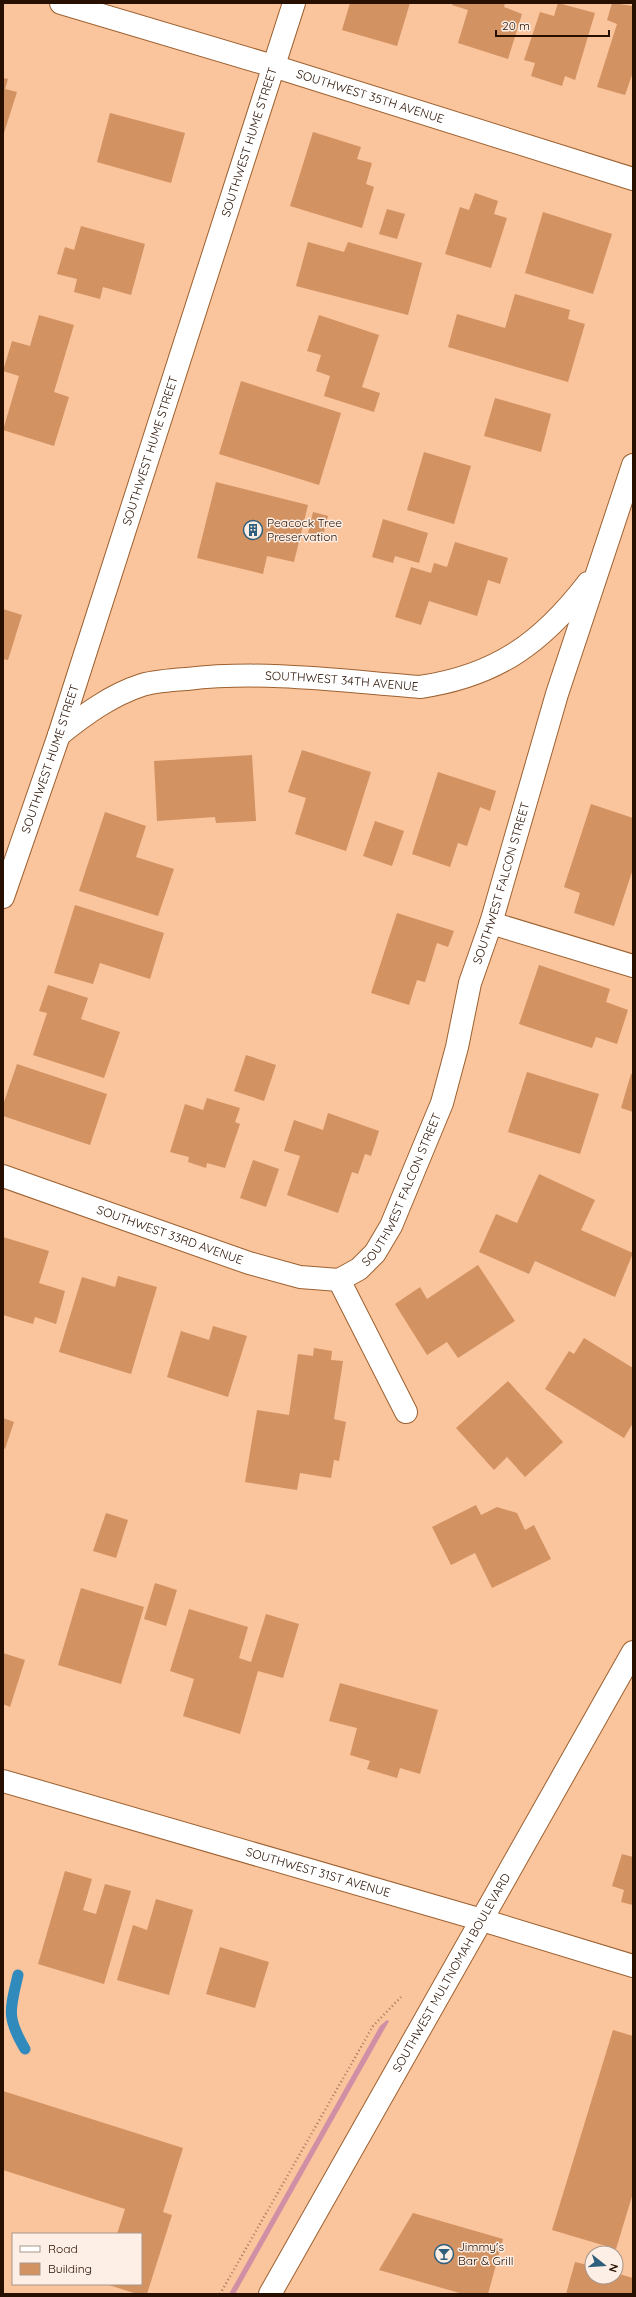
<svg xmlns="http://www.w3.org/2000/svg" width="636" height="2297" font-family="Quicksand,sans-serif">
<rect width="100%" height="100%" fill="#fac49d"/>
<polygon fill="#d18fa6" points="387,2020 389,2021 235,2294 229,2294 380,2026"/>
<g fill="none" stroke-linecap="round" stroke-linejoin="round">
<path stroke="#308abb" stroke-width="11" d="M18 1975C10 2010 6 2017 25 2049"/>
</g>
<g fill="#d29261">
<polygon points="350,3 410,3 397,46 342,30"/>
<polygon points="453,3 505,3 504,7 522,14 508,59 458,43 468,10 452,5"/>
<polygon points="558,3 595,13 575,80 565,76 562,86 531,76 535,63 524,60 540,12 554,16"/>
<polygon points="612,3 633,6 633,72 625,95 597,87 617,24 607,20"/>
<polygon points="3,78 8,79 5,89 17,92 3,136"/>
<polygon points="110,113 185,133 171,183 97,162"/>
<polygon points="313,132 361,147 357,159 372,163 366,184 374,187 362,228 290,206"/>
<polygon points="475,193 498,201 494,214 507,218 491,268 445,254 460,207 469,210"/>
<polygon points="387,209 405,214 397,239 379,234"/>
<polygon points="543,212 612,234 593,294 525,273"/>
<polygon points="81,226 145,244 131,295 103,287 100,299 74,292 77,279 57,274 65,247 74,250"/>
<polygon points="308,242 344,252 348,242 422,263 408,315 296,286"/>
<polygon points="515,294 570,310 568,319 585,324 568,382 448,347 457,314 505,328"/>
<polygon points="39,315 74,325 54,392 69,397 54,446 3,430 19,376 3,371 12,341 30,346"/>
<polygon points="319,315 379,335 362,387 380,393 374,412 324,396 330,376 316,371 321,355 307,351"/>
<polygon points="241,381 341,413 319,485 219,454"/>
<polygon points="495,398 551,414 541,452 484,436"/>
<polygon points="424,452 471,466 454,524 407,510"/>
<polygon points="216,482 308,505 294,562 267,556 263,574 197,558"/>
<polygon points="313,512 328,516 323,536 308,533"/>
<polygon points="383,519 428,533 419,563 395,556 393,563 372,557"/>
<polygon points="455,542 508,558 500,584 488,580 477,616 429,601 421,625 395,617 411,567 431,573 434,563 447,567"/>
<polygon points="3,609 22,615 8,660 3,659"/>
<polygon points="302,750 371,772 346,851 295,834 306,798 288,792"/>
<polygon points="252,755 256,821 216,823 215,817 157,821 154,761"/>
<polygon points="438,772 496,791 490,811 480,807 467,846 458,843 450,867 412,854"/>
<polygon points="591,804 633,818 633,869 614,926 574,913 580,893 564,887"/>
<polygon points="105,812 146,826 136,857 174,869 158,916 79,891"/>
<polygon points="375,821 404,831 392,866 363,856"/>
<polygon points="75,905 164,933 150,979 100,963 93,984 54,973"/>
<polygon points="397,913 454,931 448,947 437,943 425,982 417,980 409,1005 371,993"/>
<polygon points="539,965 610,989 606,1002 628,1010 617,1044 596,1037 592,1048 519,1024"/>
<polygon points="48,985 88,998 81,1019 120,1032 104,1078 33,1055 47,1013 39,1011"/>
<polygon points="246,1055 276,1065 264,1101 234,1091"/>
<polygon points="17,1064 107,1094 90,1145 3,1116 3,1105"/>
<polygon points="527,1072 599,1094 580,1154 508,1132"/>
<polygon points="631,1074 633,1074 633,1112 621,1108"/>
<polygon points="207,1098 240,1108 235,1122 240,1124 225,1168 207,1163 206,1168 188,1162 189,1157 170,1152 185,1104 203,1110"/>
<polygon points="328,1113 379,1131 371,1156 365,1154 358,1174 352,1172 338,1213 287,1195 300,1156 284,1151 294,1120 323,1130"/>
<polygon points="253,1160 279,1169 266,1207 240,1198"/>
<polygon points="539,1174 595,1200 581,1230 633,1253 615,1297 535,1261 529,1274 479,1252 496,1214 517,1223"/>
<polygon points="3,1237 49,1251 39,1283 65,1291 56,1324 35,1317 33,1324 3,1315"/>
<polygon points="478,1265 515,1321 458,1358 447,1342 427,1355 395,1304 420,1287 427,1299"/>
<polygon points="118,1276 157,1287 131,1374 59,1352 82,1277 115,1287"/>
<polygon points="213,1326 247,1336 228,1397 167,1377 181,1331 209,1340"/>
<polygon points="584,1338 633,1368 633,1423 624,1438 545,1389 569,1351 574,1354"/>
<polygon points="314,1348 332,1351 331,1360 343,1361 334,1419 346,1422 339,1461 334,1460 331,1478 300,1473 297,1490 245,1482 257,1410 289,1415 298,1354 313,1356"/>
<polygon points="508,1381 563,1442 525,1477 507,1457 494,1470 456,1428"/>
<polygon points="3,1418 14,1422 5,1449 3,1448"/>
<polygon points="476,1505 481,1515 497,1507 517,1513 525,1530 534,1525 551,1559 492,1588 475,1553 451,1565 432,1527"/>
<polygon points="106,1513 128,1520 116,1558 93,1551"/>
<polygon points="155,1583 177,1590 166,1626 144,1619"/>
<polygon points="81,1588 144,1607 121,1684 58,1665"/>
<polygon points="189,1609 248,1627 239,1658 251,1662 266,1614 299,1624 283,1678 258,1671 240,1734 183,1716 194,1679 170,1671"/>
<polygon points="3,1653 25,1660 10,1707 3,1704"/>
<polygon points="340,1683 438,1710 420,1774 400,1768 397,1778 367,1769 370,1761 350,1755 357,1728 329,1721"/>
<polygon points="622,1854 633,1857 633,1905 621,1902 624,1890 612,1886"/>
<polygon points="65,1871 92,1879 83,1910 89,1912 96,1914 105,1884 131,1891 104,1984 38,1964"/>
<polygon points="156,1899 193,1910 169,1995 117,1980 133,1925 147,1930"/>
<polygon points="220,1947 269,1962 255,2008 206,1994"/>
<polygon points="613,2030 633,2036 633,2193 616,2249 552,2230"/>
<polygon points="3,2091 183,2148 163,2212 172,2215 147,2294 137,2294 106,2284 141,2284 141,2234 117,2234 125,2209 3,2170"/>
<polygon points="413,2213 503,2239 488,2294 463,2294 379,2270"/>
<polygon points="575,2262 592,2266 592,2277 616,2277 616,2273 633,2278 633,2294 566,2294"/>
</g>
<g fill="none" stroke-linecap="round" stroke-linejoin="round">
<defs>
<g id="minor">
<path id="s1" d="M61 3 273 66 633 179"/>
<path id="s2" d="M59 735C84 715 111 695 142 685 156 681 172 680 187 679 264 670 343 681 420 687 496 676 542 643 588 583"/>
<path id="s3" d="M3 897 59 735 294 3"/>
<polyline points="491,923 633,966"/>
<path id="s4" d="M3 1176 249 1263 300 1277 339 1280"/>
<path id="s5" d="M339 1280 359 1269 375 1253 391 1226 442 1103 457 1047 470 983 491 923 557 694 633 465"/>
<polyline points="339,1280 406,1412"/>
<path id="s6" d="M3 1781 482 1920"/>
</g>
<polyline id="tertiary" points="482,1920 633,1966"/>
<g id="secondary">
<path id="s7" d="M270 2294 633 1652"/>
</g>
</defs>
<use href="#minor" stroke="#9d6130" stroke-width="24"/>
<use href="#tertiary" stroke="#9d6130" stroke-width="24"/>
<use href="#secondary" stroke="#9d6130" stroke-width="24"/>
<polyline stroke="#a47a5d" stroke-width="2.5" stroke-dasharray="1 3" stroke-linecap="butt" points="220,2294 373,2026 401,1997"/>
<use href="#minor" stroke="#fff" stroke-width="22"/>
<use href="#tertiary" stroke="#fff" stroke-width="22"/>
<use href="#secondary" stroke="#fff" stroke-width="22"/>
</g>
<defs>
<symbol id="building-ring" viewBox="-11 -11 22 22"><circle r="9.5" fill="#fdefe5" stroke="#2e5f7d" stroke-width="1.5"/><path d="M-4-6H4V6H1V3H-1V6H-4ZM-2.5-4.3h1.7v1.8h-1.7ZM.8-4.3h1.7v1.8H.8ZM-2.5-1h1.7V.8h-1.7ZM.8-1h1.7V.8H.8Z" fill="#2e5f7d"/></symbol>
<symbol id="bar-ring" viewBox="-11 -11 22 22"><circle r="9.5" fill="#fdefe5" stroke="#2e5f7d" stroke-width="1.5"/><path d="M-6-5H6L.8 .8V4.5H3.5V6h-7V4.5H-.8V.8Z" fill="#2e5f7d"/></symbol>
</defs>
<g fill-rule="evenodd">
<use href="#building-ring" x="242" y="519" width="22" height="22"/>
<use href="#bar-ring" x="433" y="2243" width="22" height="22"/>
</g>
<g text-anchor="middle" stroke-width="3" stroke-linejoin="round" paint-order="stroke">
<g font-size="12" fill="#281000" stroke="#fdefe5">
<text dy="4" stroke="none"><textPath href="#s1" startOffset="323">SOUTHWEST 35TH AVENUE</textPath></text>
<text dy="4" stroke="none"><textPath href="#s3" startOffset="794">SOUTHWEST HUME STREET</textPath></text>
<text dy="4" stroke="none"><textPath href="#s3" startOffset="470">SOUTHWEST HUME STREET</textPath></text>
<text dy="4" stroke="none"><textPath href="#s2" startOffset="298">SOUTHWEST 34TH AVENUE</textPath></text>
<text dy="4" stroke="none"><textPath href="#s3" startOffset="146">SOUTHWEST HUME STREET</textPath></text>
<text dy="4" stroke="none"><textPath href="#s5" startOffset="438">SOUTHWEST FALCON STREET</textPath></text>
<text dy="4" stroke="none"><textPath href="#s5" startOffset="114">SOUTHWEST FALCON STREET</textPath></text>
<text dy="4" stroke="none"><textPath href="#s4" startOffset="177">SOUTHWEST 33RD AVENUE</textPath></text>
<text dy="4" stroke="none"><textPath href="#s6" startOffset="328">SOUTHWEST 31ST AVENUE</textPath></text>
<text dy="4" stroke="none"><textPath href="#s7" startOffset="369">SOUTHWEST MULTNOMAH BOULEVARD</textPath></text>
</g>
<g font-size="12" fill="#281000" stroke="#fdefe5" text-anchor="start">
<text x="267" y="527">Peacock Tree<tspan x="267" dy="14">Preservation</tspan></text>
<text x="458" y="2251">Jimmy's<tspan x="458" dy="14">Bar &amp; Grill</tspan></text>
</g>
</g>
<rect width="636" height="2297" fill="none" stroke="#281000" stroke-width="8"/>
<rect x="12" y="2233" width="130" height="52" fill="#fdefe5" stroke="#a89689"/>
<rect x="20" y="2246" width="20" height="6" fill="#ffffff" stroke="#a89689"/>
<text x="48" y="2253" font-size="12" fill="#281000">Road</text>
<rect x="20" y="2263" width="20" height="12" fill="#d29261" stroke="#a89689"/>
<text x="48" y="2273" font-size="12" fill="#281000">Building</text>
<g transform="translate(604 2265) rotate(107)"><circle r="19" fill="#fdefe5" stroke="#a89689"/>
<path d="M0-3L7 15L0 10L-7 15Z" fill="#2e5f7d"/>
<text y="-6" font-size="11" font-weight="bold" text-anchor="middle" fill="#281000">N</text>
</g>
<path d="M496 30v6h113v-6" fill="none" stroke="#281000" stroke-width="2"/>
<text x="502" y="30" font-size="12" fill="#281000" stroke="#fdefe5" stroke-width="3" paint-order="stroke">20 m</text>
</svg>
